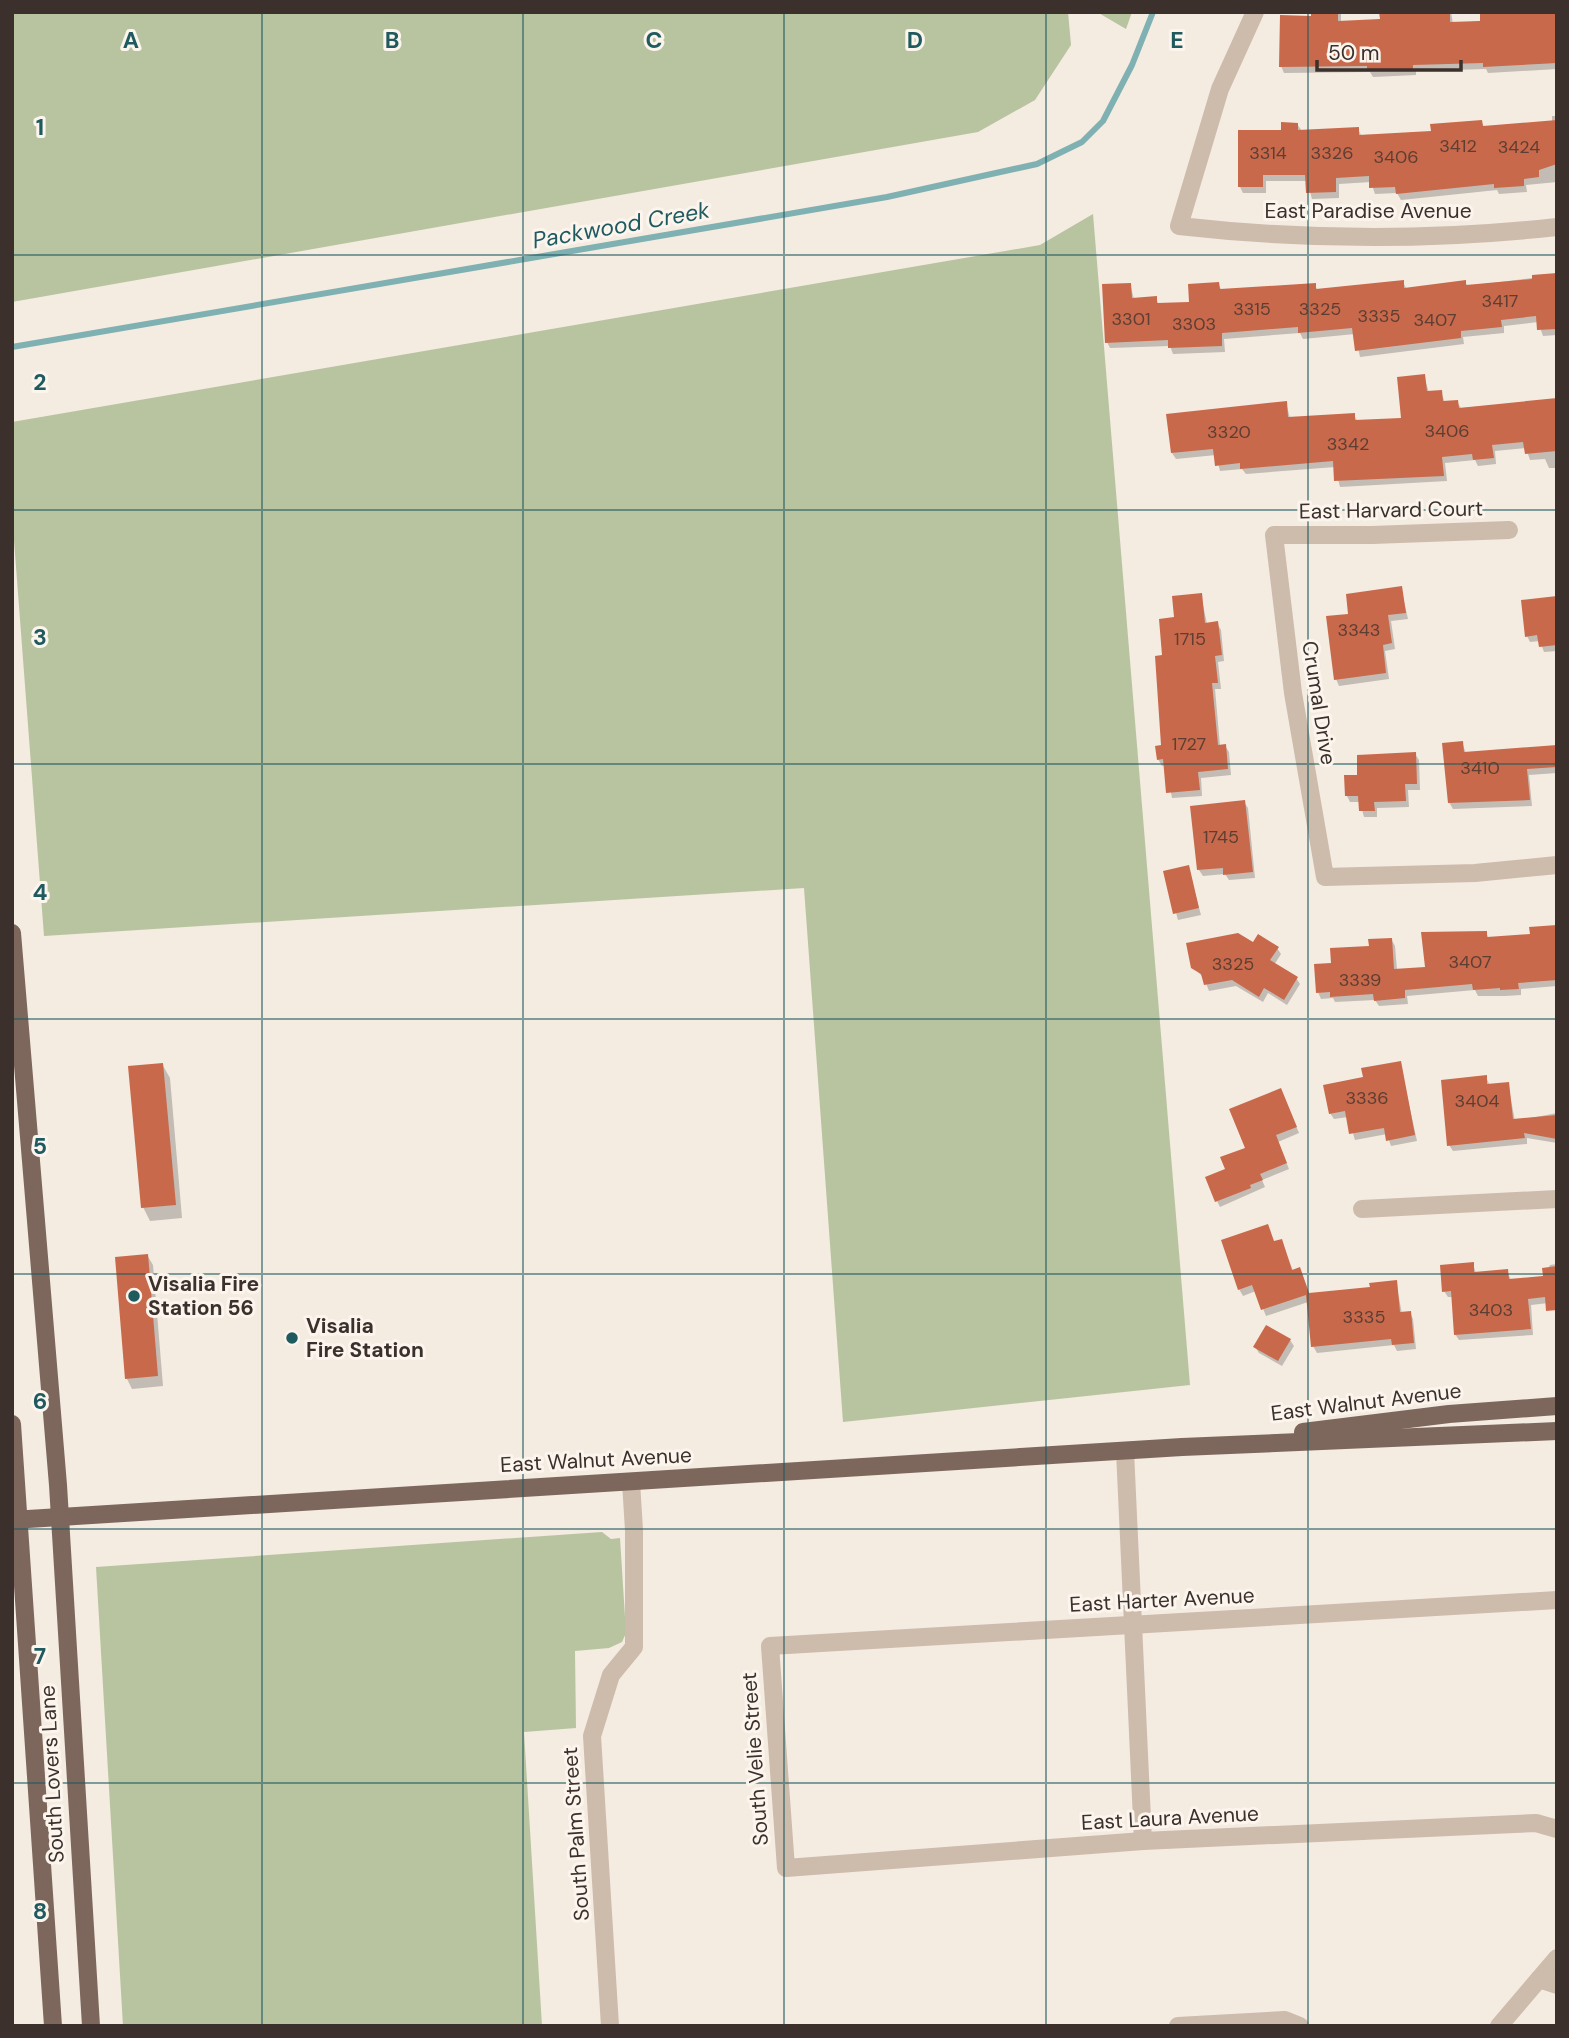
<svg xmlns="http://www.w3.org/2000/svg" width="1569" height="2038" font-family="'DM Sans',sans-serif">
<rect width="100%" height="100%" fill="#f4ebe1"/>
<g fill="#b8c4a0">
<polygon points="12,12 1068,12 1071,45 1035,100 978,132 12,302"/>
<polygon points="1097,12 1132,12 1126,29"/>
<polygon points="1093,214 1190,1385 843,1422 804,888 44,936 12,514 12,422 1040,245"/>
<polygon points="602,1532 611,1539 620,1538 626,1633 622,1642 609,1648 575,1651 576,1728 524,1732 542,2026 123,2026 96,1567"/>
</g>
<g fill="#0003">
<polygon points="1313,12 1341,12 1341,23 1381,21 1381,12 1451,12 1453,24 1557,12 1557,69 1488,73 1486,69 1416,71 1416,75 1373,77 1370,72 1284,73 1281,66 1313,17"/>
<polygon points="1552,116 1557,116 1557,182 1526,185 1527,192 1499,194 1497,190 1401,200 1397,193 1375,194 1371,182 1339,184 1339,198 1312,199 1307,181 1266,181 1266,193 1243,193 1240,187 1283,132 1297,124 1302,131 1358,129 1361,135 1433,133 1481,122 1485,128 1552,122"/>
<polygon points="1557,275 1557,335 1543,336 1538,322 1504,326 1504,333 1463,337 1464,344 1360,357 1355,334 1303,339 1300,333 1224,339 1225,352 1173,354 1170,346 1110,348 1107,342 1130,284 1134,299 1156,298 1159,305 1191,303 1218,284 1222,291 1315,285 1318,291 1403,282 1407,290 1465,282 1468,286"/>
<polygon points="1424,376 1429,393 1441,392 1445,403 1457,402 1461,408 1557,400 1557,468 1549,468 1545,459 1530,460 1526,448 1495,451 1496,464 1478,466 1475,460 1445,463 1447,481 1340,487 1335,467 1246,474 1242,469 1220,471 1216,455 1176,459 1172,453 1286,403 1290,418 1354,415 1358,422 1403,420"/>
<polygon points="1401,588 1408,619 1391,621 1395,649 1385,651 1389,679 1339,686 1336,679 1350,615"/>
<polygon points="1201,595 1207,624 1217,623 1221,630 1224,661 1218,662 1221,689 1215,689 1220,746 1225,746 1229,752 1231,775 1201,778 1202,796 1172,798 1166,765 1162,766 1158,759 1163,746 1164,657 1176,618"/>
<polygon points="1557,598 1557,651 1544,652 1540,641 1530,642 1527,636"/>
<polygon points="1462,743 1466,753 1557,746 1557,773 1529,775 1532,806 1453,809 1449,802"/>
<polygon points="1415,754 1419,760 1420,790 1408,790 1409,807 1377,808 1377,817 1364,817 1360,802 1350,802 1347,796 1359,776"/>
<polygon points="1244,802 1248,808 1255,878 1229,880 1225,874 1203,876 1199,870 1192,808"/>
<polygon points="1188,867 1201,915 1178,920 1165,872"/>
<polygon points="1557,927 1557,986 1521,989 1521,995 1505,996 1478,996 1475,990 1407,996 1408,1004 1379,1006 1375,1000 1335,1002 1333,998 1321,999 1318,992 1333,965 1391,939 1395,946 1397,970 1427,968 1486,932 1489,939 1532,935"/>
<polygon points="1254,945 1277,948 1281,954 1274,965 1296,978 1300,984 1287,1005 1268,993 1263,1002 1236,986 1209,991 1204,978 1193,967"/>
<polygon points="1400,1063 1417,1141 1391,1146 1387,1134 1355,1140 1348,1117 1334,1119 1330,1113 1365,1079"/>
<polygon points="162,1064 170,1078 182,1218 150,1221 143,1207"/>
<polygon points="1486,1077 1490,1086 1508,1084 1515,1121 1557,1113 1557,1143 1527,1138 1527,1144 1453,1151 1449,1145"/>
<polygon points="1284,1097 1299,1133 1278,1142 1289,1169 1262,1180 1265,1187 1220,1207 1217,1201 1227,1170 1247,1149"/>
<polygon points="1274,1243 1284,1247 1293,1271 1300,1269 1310,1295 1372,1289 1396,1282 1402,1314 1410,1313 1413,1319 1416,1349 1397,1351 1394,1345 1317,1353 1313,1346 1308,1302 1266,1316 1256,1291 1243,1296 1239,1289"/>
<polygon points="147,1255 153,1265 163,1386 132,1389 127,1379"/>
<polygon points="1473,1264 1476,1273 1507,1271 1511,1280 1544,1278 1550,1265 1557,1264 1557,1302 1531,1305 1533,1335 1459,1340 1455,1334 1453,1297 1448,1297 1444,1291"/>
<polygon points="1290,1340 1294,1346 1282,1366 1259,1353 1255,1347"/>
</g>
<g fill="none" stroke-linecap="round" stroke-linejoin="round">
<polyline stroke="#7fb0b2" stroke-width="6" points="12,347 887,197 1037,164 1082,142 1103,121 1132,65 1153,12"/>
</g>
<g fill="#c8694b">
<polygon points="1311,12 1338,12 1338,21 1380,19 1379,12 1450,12 1450,22 1480,21 1480,12 1557,12 1557,63 1483,67 1483,63 1413,65 1413,69 1367,71 1367,66 1279,67 1280,15 1311,16"/>
<polygon points="1482,120 1483,126 1557,120 1557,164 1539,170 1539,177 1524,179 1524,186 1494,188 1494,184 1396,194 1395,187 1369,188 1369,176 1336,178 1336,192 1306,193 1305,175 1263,175 1263,187 1238,187 1238,130 1281,130 1281,122 1298,123 1298,130 1359,127 1359,135 1431,131 1430,124"/>
<polygon points="1557,273 1557,329 1537,330 1536,316 1501,320 1502,327 1461,331 1461,338 1355,351 1352,328 1298,333 1298,327 1222,333 1222,346 1168,348 1168,340 1105,343 1102,284 1131,283 1132,298 1157,296 1157,303 1189,302 1188,284 1219,282 1220,289 1316,283 1316,289 1404,280 1404,288 1466,280 1466,285 1532,279 1532,275"/>
<polygon points="1425,374 1427,391 1442,390 1443,401 1458,400 1459,408 1557,398 1557,451 1525,454 1523,442 1492,445 1494,458 1473,460 1472,454 1442,457 1444,476 1334,481 1333,461 1240,469 1240,463 1215,466 1213,449 1171,453 1166,414 1287,401 1288,417 1355,413 1355,420 1401,418 1397,377"/>
<polygon points="1402,586 1406,613 1388,615 1392,643 1383,645 1386,673 1334,680 1326,616 1348,614 1346,594"/>
<polygon points="1202,593 1205,623 1218,621 1222,655 1215,656 1218,683 1212,683 1218,745 1226,744 1228,769 1198,772 1200,790 1166,793 1163,759 1157,760 1155,746 1161,745 1155,656 1162,655 1159,619 1174,617 1172,596"/>
<polygon points="1557,596 1557,645 1539,647 1537,635 1525,637 1521,600"/>
<polygon points="1463,741 1464,752 1557,745 1557,767 1527,769 1530,800 1448,803 1442,743"/>
<polygon points="1416,752 1417,784 1405,784 1406,801 1374,802 1375,811 1359,811 1358,796 1345,796 1344,775 1357,775 1357,755"/>
<polygon points="1245,800 1253,872 1223,875 1223,868 1197,870 1190,806"/>
<polygon points="1189,865 1199,908 1173,914 1163,871"/>
<polygon points="1557,925 1557,980 1518,983 1519,989 1500,990 1500,988 1473,990 1472,984 1405,990 1405,998 1374,1001 1373,994 1330,997 1330,992 1316,993 1314,964 1331,963 1330,948 1369,946 1368,939 1392,938 1394,969 1425,967 1421,932 1487,931 1487,937 1530,934 1529,927"/>
<polygon points="1238,933 1253,942 1258,934 1279,947 1270,960 1298,977 1284,1000 1264,988 1259,997 1232,980 1204,985 1201,974 1191,968 1186,943"/>
<polygon points="1401,1061 1415,1135 1386,1141 1384,1128 1349,1134 1345,1111 1329,1114 1323,1085 1363,1077 1361,1068"/>
<polygon points="163,1063 176,1205 141,1208 128,1066"/>
<polygon points="1487,1075 1487,1084 1509,1082 1513,1119 1557,1115 1557,1139 1524,1133 1525,1138 1447,1146 1441,1080"/>
<polygon points="1281,1088 1297,1127 1276,1135 1287,1163 1260,1174 1263,1180 1250,1185 1251,1188 1215,1202 1205,1177 1225,1169 1220,1157 1245,1148 1229,1109"/>
<polygon points="1268,1224 1274,1241 1282,1239 1292,1270 1300,1267 1309,1293 1370,1287 1369,1283 1397,1280 1400,1312 1411,1311 1414,1343 1392,1345 1391,1339 1311,1347 1306,1295 1261,1310 1252,1285 1238,1290 1221,1240"/>
<polygon points="148,1254 158,1376 125,1379 115,1257"/>
<polygon points="1474,1262 1474,1272 1508,1269 1509,1279 1543,1276 1542,1268 1557,1266 1557,1310 1546,1311 1545,1297 1528,1299 1531,1329 1454,1335 1451,1291 1442,1292 1440,1265"/>
<polygon points="1266,1325 1291,1339 1278,1361 1253,1347"/>
</g>
<g fill="none" stroke-linecap="round" stroke-linejoin="round">
<g stroke="#cdbbac" stroke-width="18">
<path d="M1255 12 1220 89 1179 226C1304 240 1431 241 1557 227"/>
<polyline points="1509,530 1372,535 1274,535 1293,693 1325,877 1475,873 1557,865"/>
<polyline points="1362,1209 1557,1199"/>
<polyline points="1125,1451 1143,1841"/>
<polyline points="1557,1600 770,1646 786,1868 1143,1841 1536,1823 1557,1829"/>
<polyline points="1539,1979 1557,1985"/>
<polyline points="610,2026 592,1736 611,1675 634,1647 634,1530 631,1482"/>
<polyline points="1178,2026 1285,2020 1300,2026"/>
<polyline points="1499,2026 1557,1958"/>
</g>
<g stroke="#7d675c" stroke-width="18">
<polyline points="12,933 58,1485 91,2026"/>
<polyline points="12,1424 53,2026"/>
<polyline points="1303,1432 1449,1414 1557,1406"/>
<polyline points="12,1520 1182,1447 1557,1431"/>
</g>
</g>
<path fill="none" stroke="#1f5a5e" stroke-width="2" stroke-opacity="0.55" d="M262 12V2026M523 12V2026M784 12V2026M1046 12V2026M1308 12V2026M12 255H1557M12 510H1557M12 764H1557M12 1019H1557M12 1274H1557M12 1529H1557M12 1783H1557"/>
<g fill="#1f5a5e" stroke="#fbf5ee" stroke-width="2.5">
<circle cx="134" cy="1296" r="7"/>
<circle cx="292" cy="1338" r="7"/>
</g>
<g text-anchor="middle" stroke-width="6" stroke-linejoin="round" paint-order="stroke">
<g font-size="18" fill="#5e3e33">
<text x="1458" y="152">3412</text>
<text x="1519" y="153">3424</text>
<text x="1268" y="159">3314</text>
<text x="1332" y="159">3326</text>
<text x="1396" y="163">3406</text>
<text x="1500" y="307">3417</text>
<text x="1252" y="315">3315</text>
<text x="1320" y="315">3325</text>
<text x="1379" y="322">3335</text>
<text x="1131" y="325">3301</text>
<text x="1435" y="326">3407</text>
<text x="1194" y="330">3303</text>
<text x="1447" y="437">3406</text>
<text x="1229" y="438">3320</text>
<text x="1348" y="450">3342</text>
<text x="1359" y="636">3343</text>
<text x="1190" y="645">1715</text>
<text x="1189" y="750">1727</text>
<text x="1480" y="774">3410</text>
<text x="1221" y="843">1745</text>
<text x="1470" y="968">3407</text>
<text x="1233" y="970">3325</text>
<text x="1360" y="986">3339</text>
<text x="1367" y="1104">3336</text>
<text x="1477" y="1107">3404</text>
<text x="1491" y="1316">3403</text>
<text x="1364" y="1323">3335</text>
</g>
<g font-size="21" fill="#3b302b" stroke="#fbf5ee">
<text x="1368" y="218">East Paradise Avenue</text>
<text transform="translate(1391 510) rotate(-1)" y="7">East Harvard Court</text>
<text transform="translate(1319 703) rotate(81)" y="7">Crumal Drive</text>
<text transform="translate(1366 1402) rotate(-7)" y="7">East Walnut Avenue</text>
<text transform="translate(596 1460) rotate(-3)" y="7">East Walnut Avenue</text>
<text transform="translate(1162 1600) rotate(-3)" y="7">East Harter Avenue</text>
<text transform="translate(755 1759) rotate(-94)" y="7">South Velie Street</text>
<text transform="translate(52 1774) rotate(-93)" y="7">South Lovers Lane</text>
<text transform="translate(1170 1818) rotate(-3)" y="7">East Laura Avenue</text>
<text transform="translate(576 1834) rotate(-94)" y="7">South Palm Street</text>
</g>
<g font-size="21" font-weight="bold" fill="#3b302b" stroke="#fbf5ee" text-anchor="start">
<text x="148" y="1291">Visalia Fire<tspan x="148" dy="24">Station 56</tspan></text>
<text x="306" y="1333">Visalia<tspan x="306" dy="24">Fire Station</tspan></text>
</g>
<g font-size="23" font-style="italic" fill="#1f5a5e" stroke="#fbf5ee">
<text transform="translate(621 225) rotate(-10)" y="8">Packwood Creek</text>
</g>
</g>
<g font-size="23" text-anchor="middle" font-weight="bold" fill="#1f5a5e" stroke="#fbf5ee" stroke-width="6" stroke-linejoin="round" paint-order="stroke">
<text x="131" y="48">A</text>
<text x="392" y="48">B</text>
<text x="654" y="48">C</text>
<text x="915" y="48">D</text>
<text x="1177" y="48">E</text>
<text x="40" y="135">1</text>
<text x="40" y="390">2</text>
<text x="40" y="645">3</text>
<text x="40" y="900">4</text>
<text x="40" y="1154">5</text>
<text x="40" y="1409">6</text>
<text x="40" y="1664">7</text>
<text x="40" y="1919">8</text>
</g>
<rect width="1569" height="2038" fill="none" stroke="#3b302b" stroke-width="28"/>
<path d="M1317 60v10h144v-10" fill="none" stroke="#3b302b" stroke-width="3.5"/>
<text x="1328" y="60" font-size="21" fill="#3b302b" stroke="#fbf5ee" stroke-width="5" paint-order="stroke">50 m</text>
</svg>
